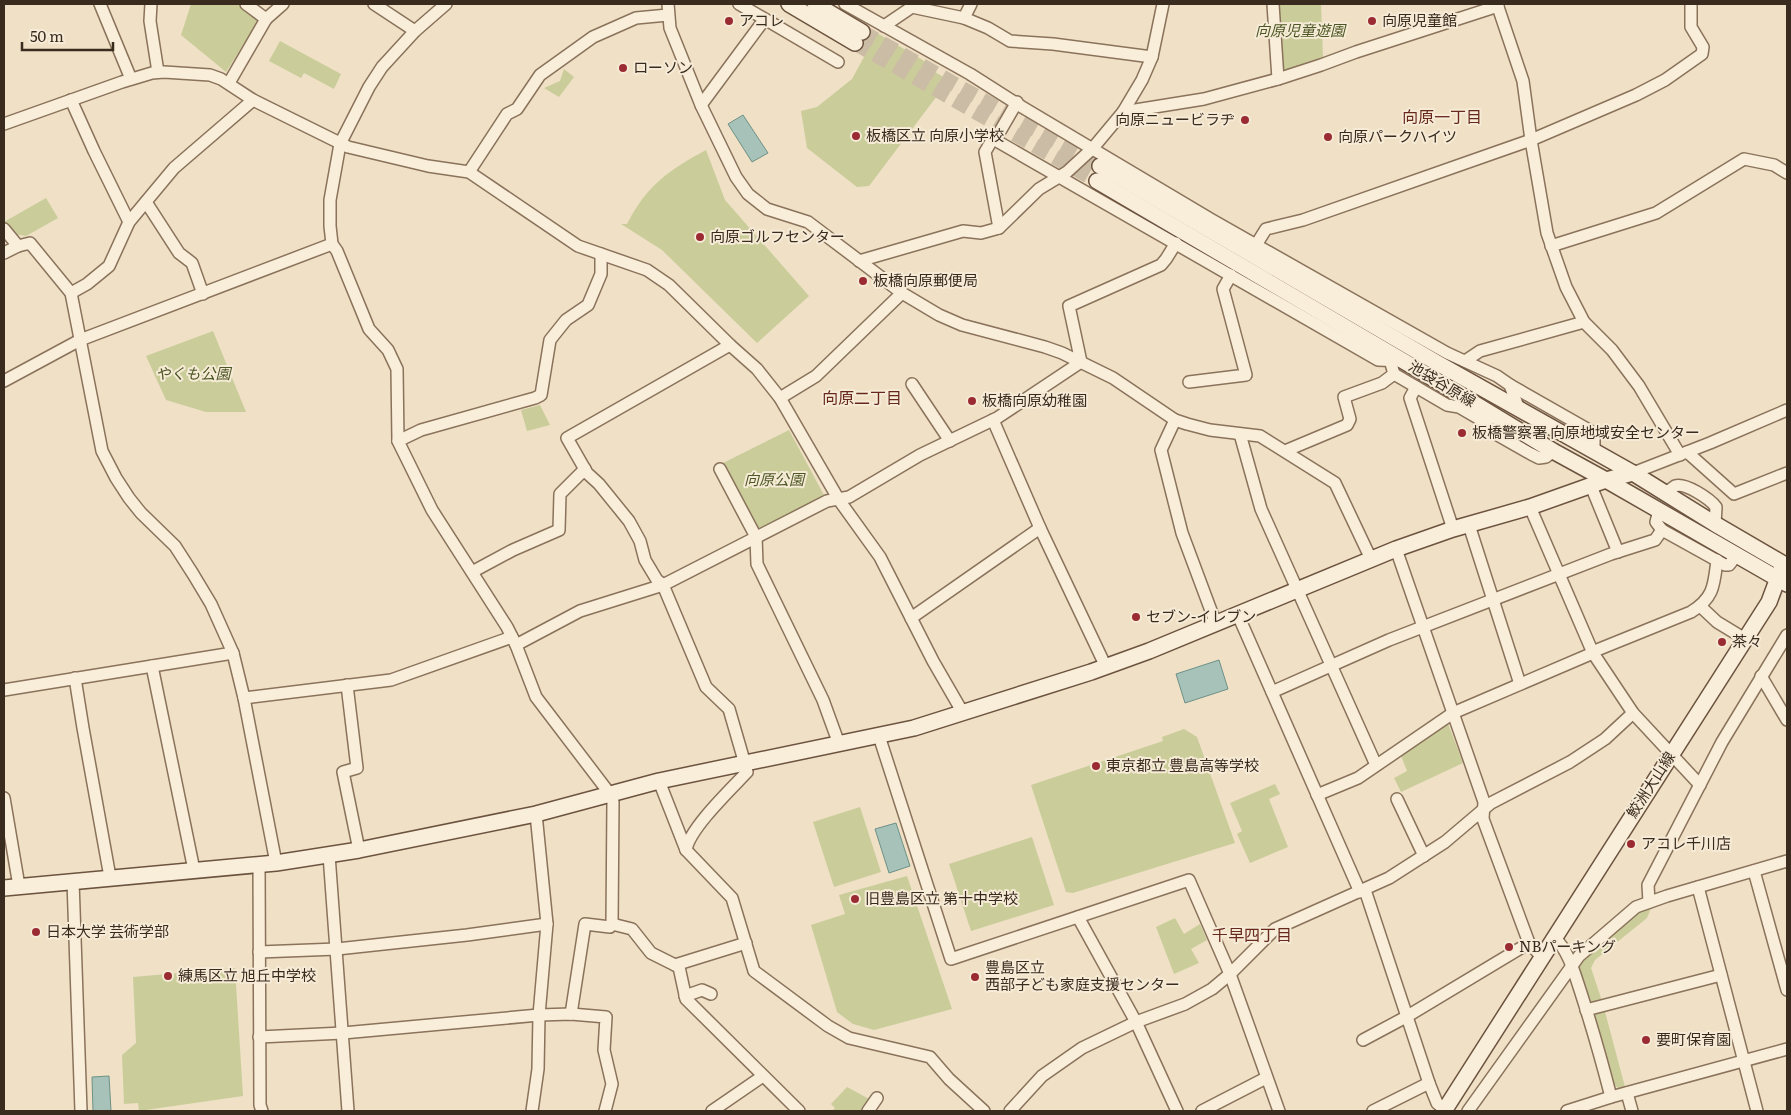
<svg xmlns="http://www.w3.org/2000/svg" width="1791" height="1115" font-family="Literata,'Noto Sans JP',serif">
<rect width="100%" height="100%" fill="#efe0c6"/>
<g fill="#cacd9a">
<polygon points="191,4 237,4 259,20 226,72 181,35"/>
<polygon points="1277,4 1321,4 1323,58 1286,70 1282,67"/>
<polygon points="877,33 926,62 924,66 949,80 869,186 857,187 807,148 801,111 817,107 852,79"/>
<polygon points="280,41 341,74 334,89 304,73 301,78 269,61"/>
<polygon points="564,69 574,77 559,97 544,88 560,81"/>
<path d="M706 150 725 200 809 296 757 343 662 250 621 224H627C647 185 669 170 706 150Z"/>
<polygon points="46,198 58,218 26,236 14,234 4,222"/>
<polygon points="213,331 246,412 206,412 166,400 146,356"/>
<polygon points="540,405 550,425 527,431 521,410"/>
<polygon points="789,430 825,497 757,530 723,463"/>
<polygon points="1447,721 1463,763 1401,792 1394,778 1407,771 1400,753"/>
<polygon points="1184,729 1197,737 1235,843 1073,893 1066,892 1031,785 1163,741 1162,737"/>
<polygon points="1275,784 1280,794 1269,799 1288,847 1250,863 1237,834 1242,831 1230,803"/>
<polygon points="860,807 881,872 834,887 813,822"/>
<polygon points="1032,837 1054,905 971,931 949,864"/>
<polygon points="907,876 952,1009 874,1030 853,1024 837,1012 811,925 845,914 839,895"/>
<path d="M1651 908 1647 918 1595 960 1591 968 1602 1001 1589 1005 1577 966C1597 944 1621 917 1651 908Z"/>
<polygon points="1175,918 1184,934 1200,924 1207,940 1191,949 1199,963 1174,974 1156,927"/>
<polygon points="235,968 243,1096 139,1111 138,1103 124,1104 122,1055 136,1043 133,977"/>
<polygon points="1604,1008 1625,1087 1618,1088 1609,1080 1591,1012"/>
<polygon points="847,1087 871,1100 863,1111 832,1111 835,1108 831,1104"/>
</g>
<g fill="#a7c2b9" stroke="#6e9186">
<polygon points="743,115 768,153 752,162 728,124"/>
<polygon points="1219,660 1228,689 1185,703 1176,674"/>
<polygon points="896,823 910,866 889,873 875,829"/>
<polygon points="109,1076 111,1111 93,1111 92,1077"/>
</g>
<g fill="none" stroke-linecap="round" stroke-linejoin="round">
<g stroke="#cbbca5" stroke-width="15" stroke-dasharray="15 8" stroke-linecap="butt">
<polyline points="862,32 1100,166"/>
<polyline points="855,43 1097,181"/>
</g>
<defs>
<g id="street">
<polyline points="100,4 131,79"/>
<polyline points="151,4 150,21 158,72"/>
<polyline points="246,4 266,19"/>
<polyline points="374,4 415,31"/>
<polyline points="446,4 415,31 382,67 369,87 340,144 330,200 330,226 332,244 337,251 369,329 388,350 397,369 398,441 432,510 507,627 516,645 536,697 610,794 613,802 612,924"/>
<polyline points="668,4 670,28 701,105 736,177 748,194 767,209 808,222 902,293 939,315 962,325 1045,347 1062,353 1113,378 1175,420 1187,424 1210,430 1260,436 1335,483 1371,559"/>
<polyline points="739,4 838,62"/>
<polyline points="845,4 970,74 1022,107 1212,220 1447,353 1497,376 1510,385 1518,407"/>
<polyline points="1273,4 1278,79"/>
<polyline points="1497,4 1523,81 1531,140 1547,233 1566,287 1584,322 1612,350 1639,386 1680,455"/>
<polyline points="964,18 988,28 1010,41 1053,44 1152,57"/>
<polyline points="884,26 912,7 964,18 971,4"/>
<polyline points="229,83 266,19 283,4"/>
<polyline points="71,100 94,151 129,222"/>
<polyline points="701,105 764,20"/>
<polyline points="1123,112 1142,80 1152,57 1163,4"/>
<polyline points="4,124 122,82 152,73 164,72 210,75 221,79 253,100 348,147 428,166 469,172 578,246 647,270 669,285 730,345 757,369 780,398 839,500 880,557 933,661 963,713"/>
<polyline points="995,140 1378,360 1402,361"/>
<polyline points="469,172 507,114 517,109 540,75 593,37 636,18 668,15"/>
<polyline points="146,202 179,253 192,263 203,294"/>
<polyline points="999,228 985,152 992,140 995,140 1017,102"/>
<polyline points="4,229 18,246 30,243 71,293 102,451 116,478 129,498 141,513 175,546 193,574 211,604 233,653 244,698 276,863"/>
<polyline points="1256,245 1266,229 1303,220 1531,140 1636,95 1665,80 1702,54 1703,47 1691,27 1691,4"/>
<polyline points="1551,246 1656,213 1744,159 1774,165 1787,173"/>
<polyline points="4,253 18,246"/>
<polyline points="859,261 963,231 981,233 999,228 1039,189 1067,172 1093,148 1123,112 1204,99 1278,79 1321,65 1356,52 1498,6"/>
<polyline points="71,293 87,284 109,266 129,222 174,168 253,100"/>
<polyline points="1390,360 1394,374 1447,405 1459,407 1483,421 1494,433 1531,454 1539,458 1546,457 1553,451"/>
<polyline points="1465,361 1480,351 1584,322"/>
<polyline points="4,381 80,340 332,244"/>
<polyline points="1189,382 1246,375 1223,289 1231,275"/>
<polyline points="912,384 950,441"/>
<polyline points="1510,385 1589,430 1594,439 1594,451"/>
<polyline points="1416,387 1410,398 1453,529"/>
<polyline points="780,398 816,376 902,293"/>
<polyline points="993,420 1040,528 1106,667"/>
<polyline points="1175,420 1161,450 1182,533 1216,624"/>
<polyline points="1240,434 1261,509 1376,765"/>
<polyline points="398,441 421,430 535,398 541,395 550,340 566,320 588,305 601,274 601,254"/>
<polyline points="1285,451 1347,425 1350,419 1344,397 1382,383 1394,374"/>
<polyline points="1687,452 1734,494 1787,473"/>
<polyline points="720,469 756,537 757,564 823,700 839,744"/>
<polyline points="1633,473 1710,443 1787,410"/>
<polyline points="1591,486 1618,552"/>
<path d="M1665 494C1668 491 1672 488 1675 486 1685 482 1710 499 1716 507L1715 524"/>
<polyline points="1530,507 1593,653 1633,713 1700,785"/>
<polyline points="1659,510 1656,522 1662,530 1725,565 1729,565 1736,556"/>
<polyline points="1469,525 1520,684"/>
<polyline points="1396,549 1484,802 1483,819 1529,943 1542,957"/>
<polyline points="472,572 513,550 559,530 560,494 585,469"/>
<polyline points="1700,606 1717,622 1745,639"/>
<polyline points="1238,615 1360,892"/>
<polyline points="911,618 1040,528"/>
<polyline points="516,645 580,611 663,585 827,501 849,497 920,455 997,418 1081,362 1069,306 1161,265 1166,259 1176,243"/>
<path d="M1592 652 1691 612C1714 598 1714 585 1717 560"/>
<polyline points="152,666 194,870"/>
<polyline points="1761,676 1787,720"/>
<polyline points="75,678 83,728 110,877"/>
<polyline points="347,685 357,768 343,772 359,850"/>
<polyline points="4,690 233,653"/>
<polyline points="1272,692 1389,640 1611,554 1655,540 1662,530"/>
<polyline points="244,698 391,680 512,637"/>
<polyline points="879,736 951,959 1189,880 1230,974 1279,1111"/>
<polyline points="659,781 686,850 732,898 754,971 828,1026 849,1038 930,1057 949,1079 984,1111"/>
<polyline points="1317,795 1358,778 1453,713 1593,653"/>
<polyline points="4,798 19,886"/>
<polyline points="1397,799 1424,856"/>
<path d="M686 850C689 829 731 789 747 772L745 764 729 709 706 687 663 585 657 580 645 560 640 541 629 521 599 484 587 473 567 438 730 345"/>
<polyline points="329,855 348,1111"/>
<polyline points="259,864 260,1105 262,1111"/>
<polyline points="1754,871 1787,990"/>
<polyline points="73,881 81,1111"/>
<polyline points="1698,887 1757,1111"/>
<polyline points="1365,890 1429,1083 1437,1103 1445,1110"/>
<polyline points="1649,902 1648,885 1722,742 1787,635"/>
<polyline points="1078,917 1136,1022 1177,1111"/>
<path d="M1554 937C1569 951 1575 975 1581 993 1592 1027 1602 1062 1611 1097"/>
<polyline points="259,952 337,949 467,935 547,924"/>
<polyline points="675,965 746,943"/>
<polyline points="685,996 702,990 711,994"/>
<polyline points="1586,1010 1721,975"/>
<polyline points="571,1014 585,924 610,927 612,924 632,929 651,953 679,967 686,999 799,1111"/>
<polyline points="259,1037 343,1033 539,1015 571,1014 606,1017 604,1050 612,1084 605,1111"/>
<polyline points="1363,1040 1406,1017 1529,943"/>
<polyline points="1627,1093 1632,1111"/>
<polyline points="532,1111 538,1069 539,1015 547,924 536,814"/>
<polyline points="712,1111 763,1076"/>
<polyline points="868,1111 877,1098"/>
<polyline points="1010,1111 1042,1076 1082,1048 1136,1022 1185,1004 1212,989 1230,974 1275,929 1389,878 1445,842 1491,803 1570,762 1605,739 1633,713"/>
<polyline points="1202,1111 1266,1078"/>
<polyline points="1373,1111 1429,1083"/>
<polyline points="1468,1111 1579,956 1636,907 1667,896 1787,861"/>
<polyline points="1567,1111 1611,1097 1787,1049"/>
</g>
<g id="secondary">
<polyline points="789,4 855,43"/>
<polyline points="815,4 862,32"/>
<polyline points="1100,166 1439,364 1633,473 1715,524 1787,566"/>
<polyline points="1097,181 1434,379 1553,451 1606,480 1787,584"/>
<polyline points="4,888 276,863 359,850 536,814 659,781 914,728 1091,672 1149,651 1396,549 1453,529 1530,507 1606,480 1633,473"/>
<polyline points="1444,1111 1769,602 1781,570"/>
</g>
</defs>
<use href="#street" stroke="#8a725b" stroke-width="14"/>
<use href="#secondary" stroke="#6c533f" stroke-width="18"/>
<use href="#street" stroke="#f9eeda" stroke-width="11"/>
<use href="#secondary" stroke="#f9eeda" stroke-width="15"/>
</g>
<g fill="#9a2b33" stroke="#f6ebd6" stroke-width="2">
<circle cx="729" cy="21" r="5"/>
<circle cx="1372" cy="21" r="5"/>
<circle cx="623" cy="68" r="5"/>
<circle cx="1245" cy="120" r="5"/>
<circle cx="856" cy="136" r="5"/>
<circle cx="1328" cy="137" r="5"/>
<circle cx="700" cy="237" r="5"/>
<circle cx="863" cy="281" r="5"/>
<circle cx="972" cy="401" r="5"/>
<circle cx="1462" cy="433" r="5"/>
<circle cx="1136" cy="617" r="5"/>
<circle cx="1722" cy="642" r="5"/>
<circle cx="1096" cy="766" r="5"/>
<circle cx="1631" cy="844" r="5"/>
<circle cx="855" cy="899" r="5"/>
<circle cx="36" cy="932" r="5"/>
<circle cx="1509" cy="947" r="5"/>
<circle cx="168" cy="976" r="5"/>
<circle cx="975" cy="977" r="5"/>
<circle cx="1646" cy="1040" r="5"/>
</g>
<g text-anchor="middle" stroke-width="4" stroke-linejoin="round" paint-order="stroke">
<g font-size="15" fill="#3a2b1f" stroke="#f6ebd6" text-anchor="start">
<text x="739" y="26">アコレ</text>
<text x="1382" y="26">向原児童館</text>
<text x="633" y="73">ローソン</text>
<text x="1235" y="125" text-anchor="end">向原ニュービラヂ</text>
<text x="866" y="141">板橋区立 向原小学校</text>
<text x="1338" y="142">向原パークハイツ</text>
<text x="710" y="242">向原ゴルフセンター</text>
<text x="873" y="286">板橋向原郵便局</text>
<text x="982" y="406">板橋向原幼稚園</text>
<text x="1472" y="438">板橋警察署 向原地域安全センター</text>
<text x="1146" y="622">セブン-イレブン</text>
<text x="1732" y="647">茶々</text>
<text x="1106" y="771">東京都立 豊島高等学校</text>
<text x="1641" y="849">アコレ千川店</text>
<text x="865" y="904">旧豊島区立 第十中学校</text>
<text x="46" y="937">日本大学 芸術学部</text>
<text x="1519" y="952">NBパーキング</text>
<text x="985" y="973">豊島区立<tspan x="985" dy="17">西部子ども家庭支援センター</tspan></text>
<text x="178" y="981">練馬区立 旭丘中学校</text>
<text x="1656" y="1045">要町保育園</text>
</g>
<g font-size="15" font-style="italic" fill="#4d5726" stroke="#f6ebd6">
<text x="1300" y="36">向原児童遊園</text>
<text x="193" y="379">やくも公園</text>
<text x="774" y="485">向原公園</text>
</g>
<g font-size="15" fill="#3a2b1f" stroke="#f6ebd6">
<text transform="translate(1442 384) rotate(31)" y="5">池袋谷原線</text>
<text transform="translate(1651 785) rotate(-57)" y="5">鮫洲大山線</text>
</g>
<g font-size="16" fill="#67291e" stroke="#f6ebd6">
<text x="1442" y="123">向原一丁目</text>
<text x="862" y="404">向原二丁目</text>
<text x="1252" y="941">千早四丁目</text>
</g>
</g>
<rect width="1791" height="1115" fill="none" stroke="#3a2b1f" stroke-width="10"/>
<path d="M22 42v8h91v-8" fill="none" stroke="#3a2b1f" stroke-width="2.5"/>
<text x="30" y="42" font-size="15" fill="#3a2b1f" stroke="#f6ebd6" stroke-width="4" paint-order="stroke">50 m</text>
</svg>
